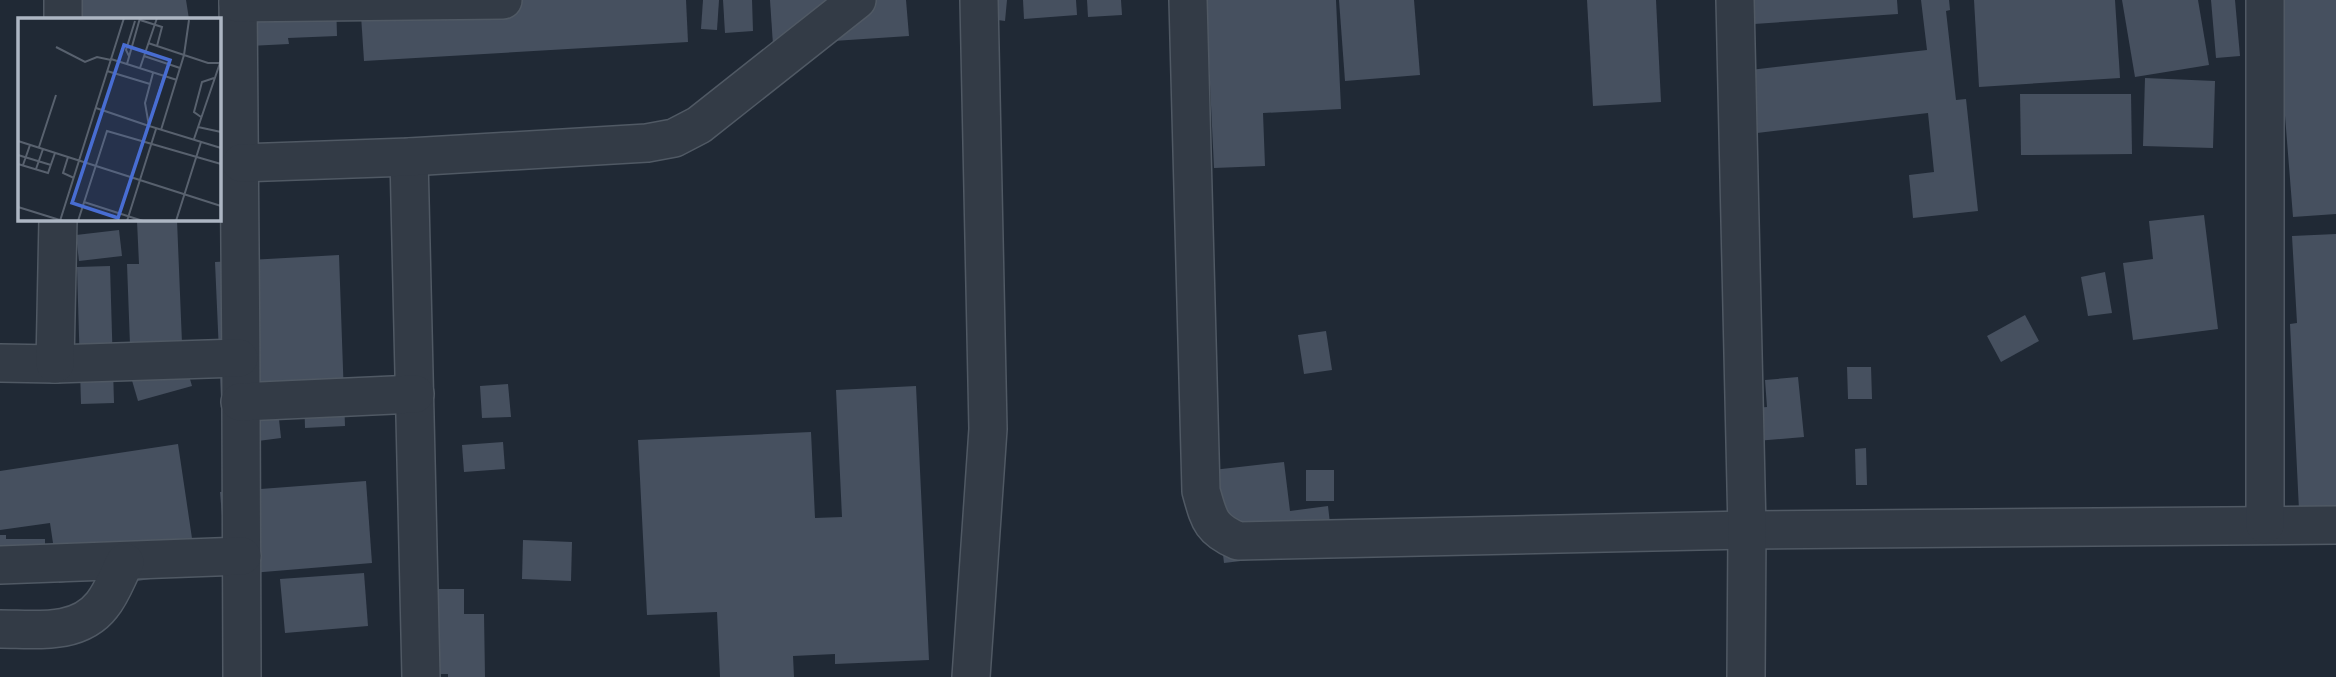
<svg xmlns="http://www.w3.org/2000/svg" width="2336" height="677" font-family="Montserrat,sans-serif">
<rect width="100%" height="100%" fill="#202935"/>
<g fill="#46505f">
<polygon points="58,0 186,0 189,19 61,19"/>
<polygon points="229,0 336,0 337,36 288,38 289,44 231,47"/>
<polygon points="360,0 686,0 688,42 364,61"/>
<polygon points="703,0 719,0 717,30 701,29"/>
<polygon points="723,0 752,0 753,31 725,33"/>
<polygon points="770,0 906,0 909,36 773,45"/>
<polygon points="985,0 1007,0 1005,21 983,18"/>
<polygon points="1023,0 1076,0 1077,15 1024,19"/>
<polygon points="1087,0 1121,0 1122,15 1088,17"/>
<polygon points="1206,0 1336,0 1341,109 1263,113 1265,166 1214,168"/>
<polygon points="1339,0 1414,0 1420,75 1345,81"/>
<polygon points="1587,0 1656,0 1661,102 1593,106"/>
<polygon points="1752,0 1897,0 1898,14 1754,24"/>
<polygon points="1921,0 1949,0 1950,10 1946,11 1956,100 1966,99 1978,211 1913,218 1909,175 1934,172 1928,113 1757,133 1750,70 1927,50"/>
<polygon points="1974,0 2115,0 2120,78 1979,87"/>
<polygon points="2122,0 2198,0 2209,65 2135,77"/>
<polygon points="2211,0 2235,0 2240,56 2216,58"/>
<polygon points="2279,0 2336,0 2336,214 2293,217 2281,65 2284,65"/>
<polygon points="2145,78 2215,81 2213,148 2143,146"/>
<polygon points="2020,94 2131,94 2132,154 2021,155"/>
<polygon points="2204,215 2218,329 2133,340 2123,263 2153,259 2149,221"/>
<polygon points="177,220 182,343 130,345 127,264 139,264 137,221"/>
<polygon points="119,230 122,256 79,261 76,235"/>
<polygon points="2336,234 2336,529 2300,531 2290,324 2297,323 2292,236"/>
<polygon points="339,255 345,426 305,428 304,395 221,398 215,262"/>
<polygon points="110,266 114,403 81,404 77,267"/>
<polygon points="2105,272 2112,313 2088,316 2081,277"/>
<polygon points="2025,315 2039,341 2001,362 1987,336"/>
<polygon points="1326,331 1332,370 1304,374 1298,335"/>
<polygon points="180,345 192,386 138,401 126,360"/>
<polygon points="1847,367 1871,367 1872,399 1848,399"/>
<polygon points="1798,377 1804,437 1756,441 1754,408 1767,407 1765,380"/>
<polygon points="508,384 511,417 482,418 480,386"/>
<polygon points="916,386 929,660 835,664 835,654 793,656 794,677 720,677 717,612 647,615 638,440 811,432 815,518 842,517 836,390"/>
<polygon points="277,401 281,438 233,444"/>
<polygon points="503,442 505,469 464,472 462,445"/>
<polygon points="178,444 197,572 117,584 115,575 59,583 50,523 0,530 0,471"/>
<polygon points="1866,448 1867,485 1856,485 1855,449"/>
<polygon points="1284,462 1290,511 1328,506 1333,550 1224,563 1213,470"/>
<rect x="1306" y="470" width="28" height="31"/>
<polygon points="366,481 372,563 227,575 220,492"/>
<polygon points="0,535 6,535 6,539 45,539 45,564 0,564"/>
<polygon points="523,540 572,542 571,581 522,579"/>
<polygon points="364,573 368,626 285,633 280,579"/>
<polygon points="402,589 464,589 464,614 484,614 485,677 448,677 448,674 402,674"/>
</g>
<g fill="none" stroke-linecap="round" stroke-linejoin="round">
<defs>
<g id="minor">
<path d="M238 0C240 226 242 451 242 677"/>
<path d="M1188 0 1201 491C1209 519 1210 529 1238 541L1747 530 2336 525"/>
<polyline points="1735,0 1747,530 1746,677"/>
<polyline points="238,3 503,0"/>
<polyline points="63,19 63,0"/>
<polyline points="409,157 421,677"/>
<polyline points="241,163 409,157 647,143 674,138 699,125 857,0"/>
<polyline points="0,363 55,364 239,358"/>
<polyline points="55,364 58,219"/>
<polyline points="240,402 415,394"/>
<polyline points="2265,525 2265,0"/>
<polyline points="0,565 242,556"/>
<path d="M0 629C35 629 78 636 102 605 112 593 118 575 125 562"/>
<polyline points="971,677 988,429 979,0"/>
</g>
</defs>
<use href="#minor" stroke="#505964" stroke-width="40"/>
<use href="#minor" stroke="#333b46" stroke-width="37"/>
</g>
<g transform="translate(18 18)">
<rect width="203" height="203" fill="#202935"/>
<path fill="none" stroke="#58616e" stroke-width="2" d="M122 2 144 9 139 28M130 25 190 45H202M38 29 67 44 79 39 93 42M111 38 108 32 117 3M126 38 162 50M93 41 159 62M109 46 122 0M122 50 139 0M89 53 132 66M135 55 127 85 131 108 203 130M78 90 131 108M183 99 176 94 184 64 196 60M133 100 146 58M180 109 203 114M143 112 166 37 171 2M176 121 203 42M0 123 203 188M21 129 38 77M0 137 33 147M50 139 45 155 56 160M0 146 30 155 37 135M5 147 12 127M18 151 25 131M66 184 125 203M0 189 45 203M42 203 106 0M60 203 89 113 203 146M109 203 138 111M158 203 183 124"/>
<path fill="#486dd2" fill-opacity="0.15" stroke="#486dd2" stroke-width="3.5" d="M106 27 152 42 100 200 54 185Z"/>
<rect width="203" height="203" fill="none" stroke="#adb6c3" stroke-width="3.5"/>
</g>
</svg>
